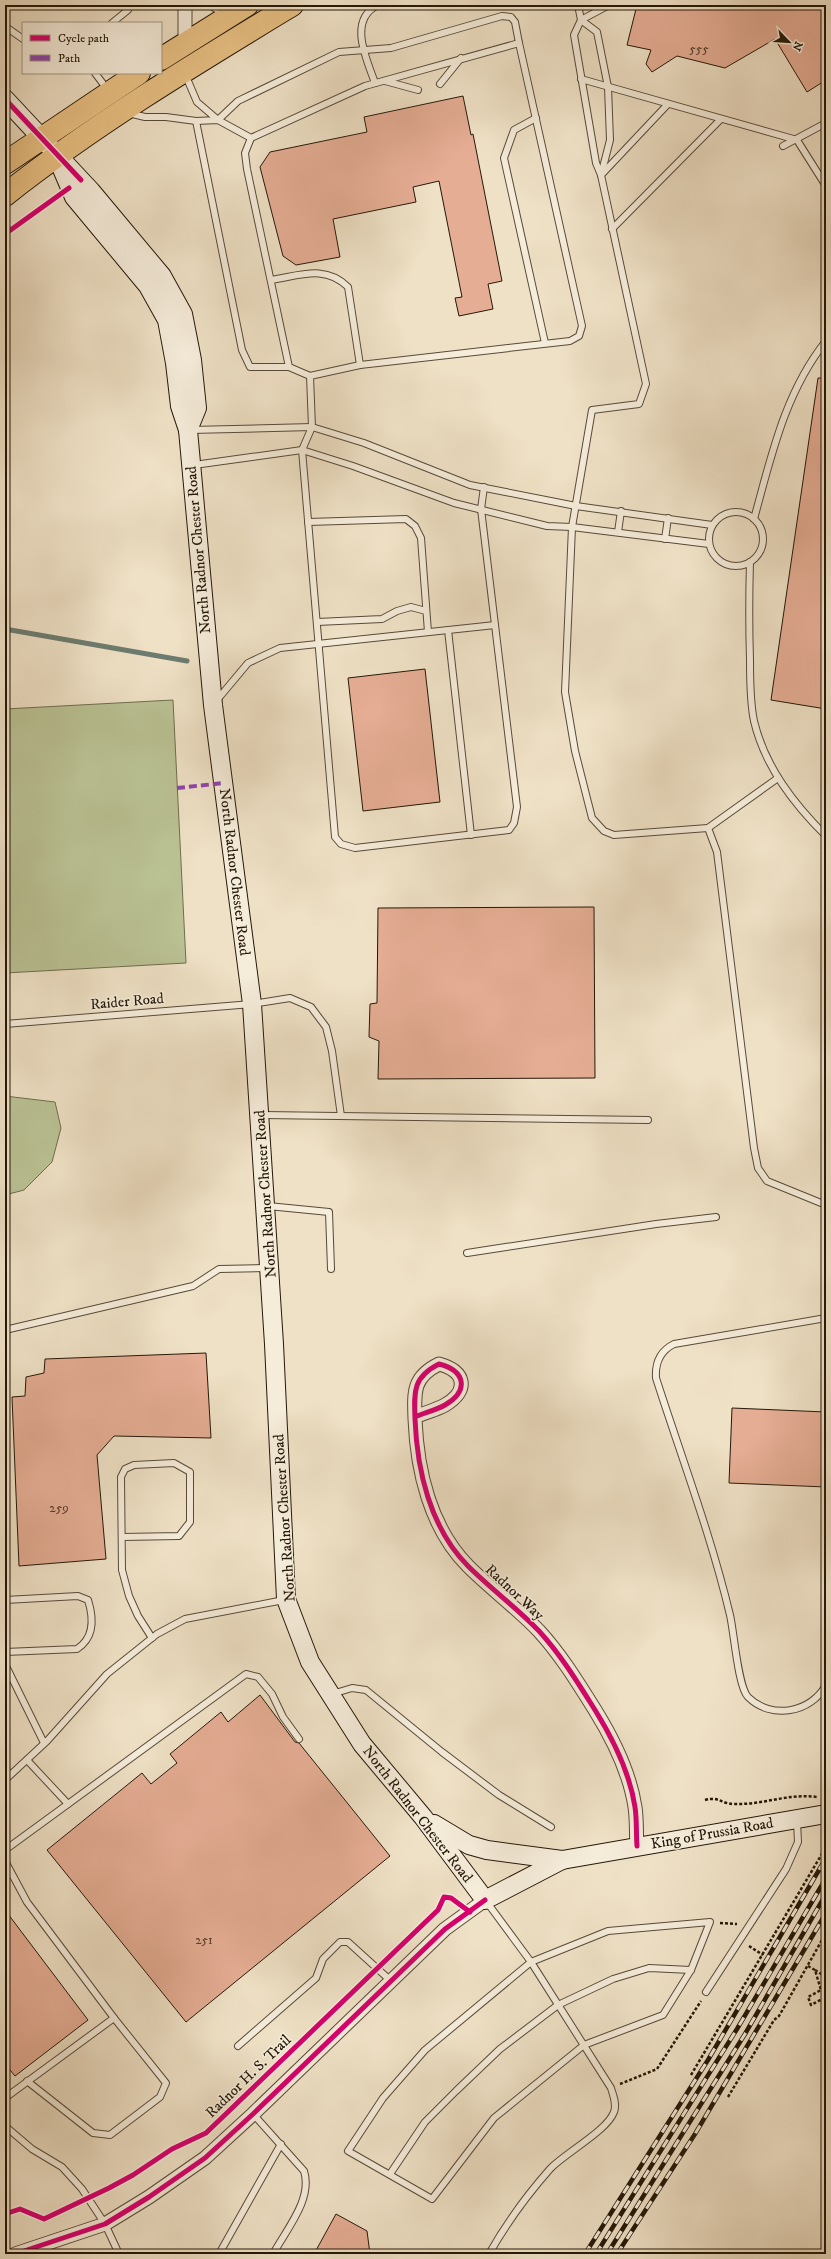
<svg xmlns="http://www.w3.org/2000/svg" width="831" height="2259" font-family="'IM FELL DW Pica',serif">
<rect width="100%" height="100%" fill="#efe1c6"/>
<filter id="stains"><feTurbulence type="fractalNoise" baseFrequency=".005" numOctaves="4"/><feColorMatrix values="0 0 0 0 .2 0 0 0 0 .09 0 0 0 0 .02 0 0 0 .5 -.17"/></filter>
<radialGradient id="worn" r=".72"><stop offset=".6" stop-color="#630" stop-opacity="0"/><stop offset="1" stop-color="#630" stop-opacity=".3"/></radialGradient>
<g fill="#bac294" stroke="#6f6d4e">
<polygon points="173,700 186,963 5,973 5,709"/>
<polygon points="5,1096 55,1102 61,1128 52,1162 24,1190 5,1195"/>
</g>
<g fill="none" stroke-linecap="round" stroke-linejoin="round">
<polyline stroke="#6b7c70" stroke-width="5" points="5,629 187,661"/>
</g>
<g fill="#e5ad94" stroke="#241808">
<polygon points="637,5 826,5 826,80 807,92 775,39 725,68 677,56 652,72 646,64 651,50 627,45"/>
<polygon points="463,96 471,135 473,134 502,281 488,284 493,309 459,316 455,298 462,297 439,181 413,187 416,202 333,219 340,257 296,265 283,256 260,167 270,152 367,132 364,117"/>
<polygon points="818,378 826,378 826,709 771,700"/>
<polygon points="425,669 440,802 363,811 348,678"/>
<polygon points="594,907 595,1078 378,1079 379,1041 369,1037 370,1004 377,1003 378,908"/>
<polygon points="206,1353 211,1438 114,1436 97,1455 106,1559 19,1566 12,1397 25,1396 26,1377 44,1373 45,1359"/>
<polygon points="732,1408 826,1412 826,1487 729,1483"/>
<polygon points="260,1695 295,1742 299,1743 390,1856 186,2022 47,1850 142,1773 151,1784 177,1763 170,1754 221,1712 228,1722"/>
<polygon points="5,1910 88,2020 15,2076 5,2064"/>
<polygon points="336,2214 367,2231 370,2254 314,2254"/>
</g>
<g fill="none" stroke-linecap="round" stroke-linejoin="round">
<defs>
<g id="lane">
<polyline points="578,5 581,20 597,32 608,87 610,140 601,175"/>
<polyline points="609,5 581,20 574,35 596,163 601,175 646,384 639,404 592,410 572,527 565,692 575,751 592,818 604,831 614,835 708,828"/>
<polyline points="112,23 128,10 129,5"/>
<polyline points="5,29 6,27 23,39"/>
<polyline points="95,73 107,89"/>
<polyline points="581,79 797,140 826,186"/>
<polyline points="385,81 418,90"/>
<path d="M375 83C367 60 347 20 378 5"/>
<polyline points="440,84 461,58"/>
<polyline points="128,113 145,117 166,117 196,121 218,120 238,101 339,52 391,48 502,16 511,17 515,22 519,43 365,86 251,138 218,120 197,102 185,74"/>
<polyline points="536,118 514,130 504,158 545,343"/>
<polyline points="196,121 242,350 250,367 289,367"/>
<polyline points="251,138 245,153 247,169 289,367 310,376"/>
<polyline points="783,146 826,123"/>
<polyline points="602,174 668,104"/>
<polyline points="612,229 721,119"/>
<path d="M271 280C299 276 325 264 348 287L360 365"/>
<polyline points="190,430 312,427 364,443 470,485 576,506 712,525"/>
<polyline points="194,465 302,450 353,466 454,503 547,526 572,527 709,544"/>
<polyline points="484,487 481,509 517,807 514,823 509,830 355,848 341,844 335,837 302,450 312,427 310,376 360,365 570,341 579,336 582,326 519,43"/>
<circle cx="736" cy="539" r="27"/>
<path d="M754 519C771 457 785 392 826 341"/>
<polyline points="308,522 406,519 415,526 421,538 428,632"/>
<polyline points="618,532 621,511"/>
<polyline points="665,539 668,518"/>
<path d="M750 562C749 595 749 628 750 660 750 680 750 702 754 721 765 767 794 804 826 836"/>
<polyline points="317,622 382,619 397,611 411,607 426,611"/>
<polyline points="448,630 471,835"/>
<polyline points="217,700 248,663 280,648 495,625"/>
<polyline points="778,778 708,828 717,852 754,1148 758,1168 767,1181 826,1205"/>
<polyline points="5,1024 252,1004 290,998 311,1007 326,1027 332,1051 341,1116"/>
<polyline points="262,1115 648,1120"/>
<polyline points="268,1206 329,1212 331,1269"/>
<polyline points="467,1253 656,1224 716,1217"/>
<path d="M826 1318 674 1344C660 1351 655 1363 656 1378 681 1456 711 1535 730 1615 734 1632 738 1687 748 1697 771 1720 811 1713 826 1685"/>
<polyline points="5,1330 193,1286 219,1269 267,1268"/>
<polyline points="122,1537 179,1536 190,1522 190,1472 174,1463 134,1465 125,1469 121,1477 122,1570 129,1596 138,1616 152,1638"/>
<path d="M5 1600 78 1596 88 1600C94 1619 94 1638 77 1649L5 1652"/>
<polyline points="5,1664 44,1743"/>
<polyline points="332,1694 352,1688 366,1690 442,1752 499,1795 551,1827"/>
<polyline points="5,1780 47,1741 107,1674 157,1634 185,1619 284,1600"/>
<polyline points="68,1804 246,1674 258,1677 272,1694 283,1717 299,1739"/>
<polyline points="5,1850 68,1804 27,1760"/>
<polyline points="5,1861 27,1902 114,2018 5,2098"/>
<path d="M486 1901 531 1962 611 2088C613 2095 617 2104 614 2112 607 2131 565 2153 550 2169 527 2195 506 2224 489 2254"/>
<polygon points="710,1922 691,1970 663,2015 584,2045 494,2118 432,2199 348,2151 383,2098 425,2050 531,1962 608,1931"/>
<polyline points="706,1992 786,1869 798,1842 797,1822"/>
<polyline points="238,2046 316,1978 323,1959 340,1942 348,1942 391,1981"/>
<polyline points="27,2081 93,2133 110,2135 160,2097 166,2083 114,2018"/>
<path d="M253 2114 304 2171C313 2199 286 2230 273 2254"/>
<polyline points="5,2126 32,2149 62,2167 82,2189 105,2224 119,2254"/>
<polyline points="390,2174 425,2122 456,2091 500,2049 558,2005 613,1979 649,1968 691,1970"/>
<polyline points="219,2254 281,2144"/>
</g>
<g id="street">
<polyline points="185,5 185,43"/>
<polyline points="216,5 236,12"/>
<path d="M415 1417C424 1413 436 1410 445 1405 469 1391 466 1371 439 1364 413 1377 414 1391 415 1419 417 1470 430 1528 468 1566 491 1589 517 1608 539 1631 561 1655 578 1683 595 1710 613 1739 630 1774 635 1807 637 1820 636 1834 637 1846"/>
<polyline points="15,2254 105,2224 149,2197 205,2158 253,2114 445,1929 485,1900"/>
</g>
<g id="secondary">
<polyline points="5,99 91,191 162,276 183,314 192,360 197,408 188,430"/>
<polyline points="56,155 74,197 148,286 167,320 175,363 180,406 188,430 213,705 252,1004 274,1344 286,1599 310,1662 362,1744 423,1817 485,1900 562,1860 826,1814"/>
<polyline points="434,1824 469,1845 487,1850 562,1860"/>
</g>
<g id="highway">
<polyline points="161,59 247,5"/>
<polyline points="5,163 139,73"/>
<path d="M5 195C95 124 193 65 292 5"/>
</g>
</defs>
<use href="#lane" stroke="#574a38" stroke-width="8"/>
<use href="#street" stroke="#574a38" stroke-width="15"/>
<use href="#secondary" stroke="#241808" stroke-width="20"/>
<use href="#highway" stroke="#241808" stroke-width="24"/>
<g stroke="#241808" stroke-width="2.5" stroke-dasharray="3 2" stroke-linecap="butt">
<polyline points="825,1798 823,1731 826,1715"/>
<path d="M705 1800C719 1796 721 1804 734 1804 763 1805 789 1793 817 1797"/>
<polyline points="720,1923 737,1924"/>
<polyline points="749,1946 763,1955"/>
<polyline points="808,1966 815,1970 821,1990 808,1997 811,2005 826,1997"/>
<polyline points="815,1970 826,1977"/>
<polyline points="691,2075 826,1847"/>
<polyline points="620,2084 657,2069 701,2001"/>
<polyline points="728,2097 774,2020 779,2016 826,1933"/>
</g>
<use href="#lane" stroke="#f5ecda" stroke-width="6"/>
<use href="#street" stroke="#f5ecda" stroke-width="13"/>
<use href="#secondary" stroke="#f5ecda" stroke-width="18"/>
<use href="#highway" stroke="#e8c083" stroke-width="22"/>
<defs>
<g id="rail">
<polyline points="585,2254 708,2060 826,1858"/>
<polyline points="596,2254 737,2029 826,1878"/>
<polyline points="607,2254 745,2034 826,1894"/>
<polyline points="617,2254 695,2134 826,1913"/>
</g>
</defs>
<use href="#rail" stroke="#241808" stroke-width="4.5"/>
<use href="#rail" stroke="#f5ecda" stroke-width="3" stroke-dasharray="9" stroke-linecap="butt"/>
<polyline stroke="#8e44ad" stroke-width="4" stroke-dasharray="8 4" stroke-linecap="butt" points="177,788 224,783"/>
<defs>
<g id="cycleway">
<polyline points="5,99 81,180"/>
<polyline points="5,234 69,188"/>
<path d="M415 1417C424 1413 436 1410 445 1405 469 1391 466 1371 439 1364 413 1377 414 1391 415 1419 417 1470 430 1528 468 1566 491 1589 517 1608 539 1631 561 1655 578 1683 595 1710 613 1739 630 1774 635 1807 637 1820 636 1834 637 1846"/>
<polyline points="5,2214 20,2209 44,2219 109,2188 133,2175 172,2149 206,2133 438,1910 444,1897 451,1898 470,1912"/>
<polyline points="15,2254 105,2224 149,2197 205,2158 253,2114 445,1929 485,1900"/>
</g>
</defs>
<use href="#cycleway" stroke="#f5ecda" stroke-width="8"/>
<use href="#cycleway" stroke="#d6006c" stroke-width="5"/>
</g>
<g text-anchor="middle" stroke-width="3" stroke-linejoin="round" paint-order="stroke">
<g font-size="13" fill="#543d2b">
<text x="699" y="53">555</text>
<text x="59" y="1512">259</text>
<text x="204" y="1944">251</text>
</g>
<g font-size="15" fill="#241808" stroke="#f5ecda">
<text transform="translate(198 550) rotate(-95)" y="5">North Radnor Chester Road</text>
<text transform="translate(235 872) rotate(83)" y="5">North Radnor Chester Road</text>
<text transform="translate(127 1001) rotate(-5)" y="5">Raider Road</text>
<text transform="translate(265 1194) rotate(-94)" y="5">North Radnor Chester Road</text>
<text transform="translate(284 1518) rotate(-94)" y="5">North Radnor Chester Road</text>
<text transform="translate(515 1592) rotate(43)" y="5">Radnor Way</text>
<text transform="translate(418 1814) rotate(52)" y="5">North Radnor Chester Road</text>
<text transform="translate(712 1833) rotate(-10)" y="5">King of Prussia Road</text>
<text transform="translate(248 2076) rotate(-44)" y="5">Radnor H. S. Trail</text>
</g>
</g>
<rect width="831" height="2259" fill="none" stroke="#efe1c6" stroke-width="20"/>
<rect x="6" y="6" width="819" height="2247" fill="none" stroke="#241808" stroke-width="2"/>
<rect x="10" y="10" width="811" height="2239" fill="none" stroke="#241808"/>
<rect x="22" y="22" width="140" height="52" fill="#f5ecda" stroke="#a19786"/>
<rect x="30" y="35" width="20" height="6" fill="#d6006c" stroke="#a19786"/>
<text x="58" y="42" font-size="12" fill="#241808">Cycle path</text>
<rect x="30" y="55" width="20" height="6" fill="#8e44ad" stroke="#a19786"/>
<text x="58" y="62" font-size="12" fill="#241808">Path</text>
<g transform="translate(789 42) rotate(115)" stroke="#f5ecda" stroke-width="3" paint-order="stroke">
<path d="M0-3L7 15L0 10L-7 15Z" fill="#241808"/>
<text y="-6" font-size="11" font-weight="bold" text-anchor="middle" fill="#241808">N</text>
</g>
<rect width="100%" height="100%" filter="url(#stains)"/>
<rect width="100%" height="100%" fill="url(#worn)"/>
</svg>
